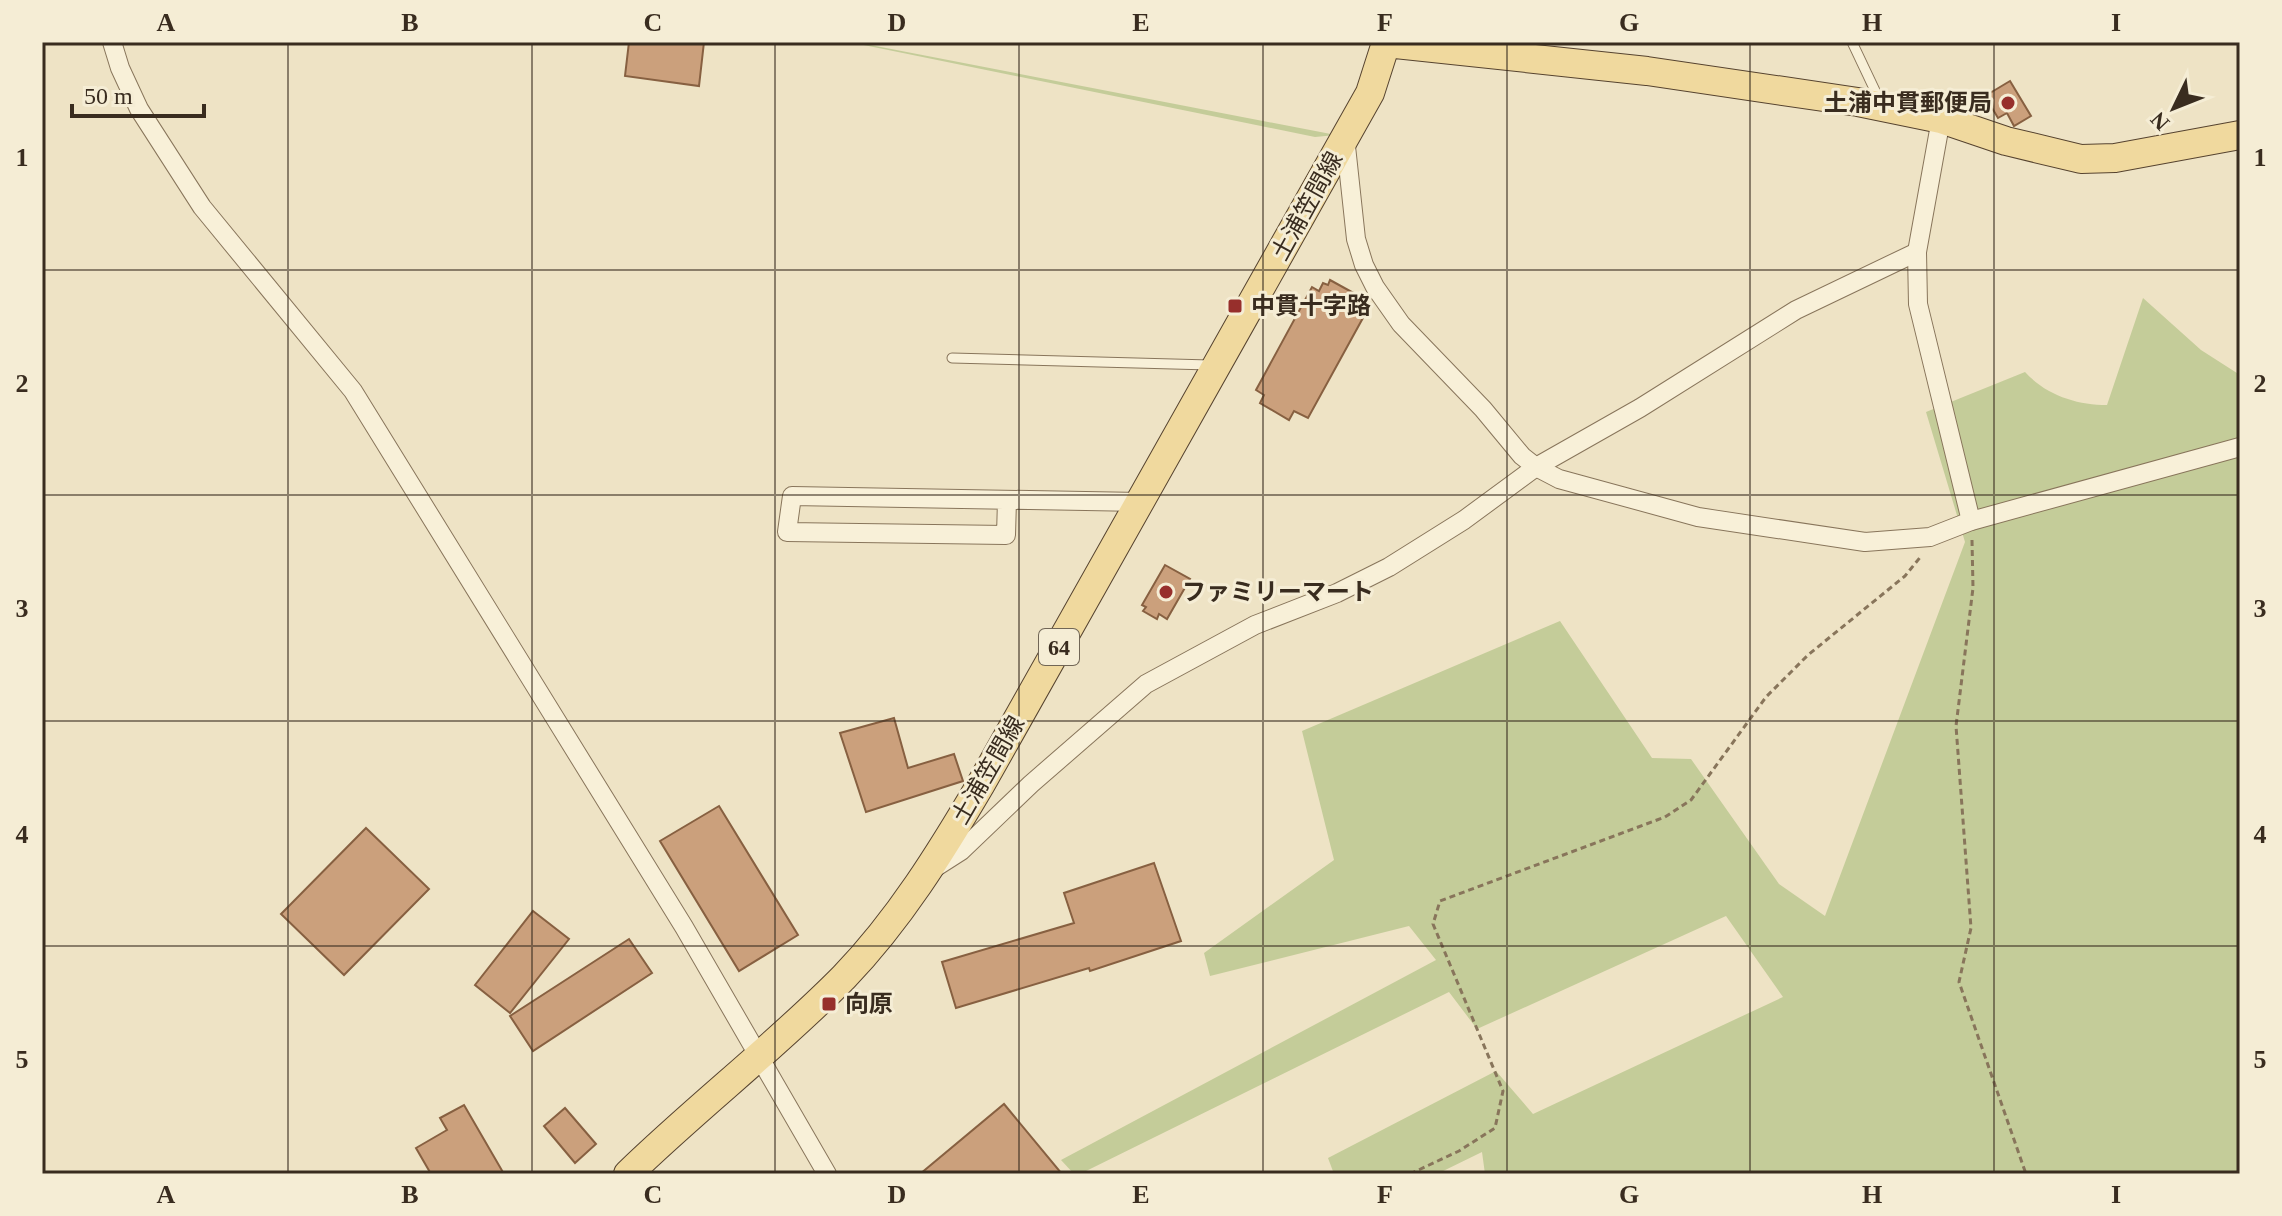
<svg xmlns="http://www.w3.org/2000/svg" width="2282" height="1216" font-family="'Times New Roman','Noto Sans JP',serif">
<rect width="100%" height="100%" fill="#eee3c5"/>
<g fill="#c4cc99">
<polygon points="849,42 855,42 1336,135 1315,137"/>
<path d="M2143 298 2201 350 2240 375V1174H1485L1482 1152 1437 1174H1334L1328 1158 1496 1071 1533 1114 1783 997 1726 916 1477 1029 1449 992 1080 1174H1074L1061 1160 1436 960 1409 926 1210 976 1204 953 1334 860 1302 731 1560 621 1652 758 1691 759 1779 884 1825 916 1965 542 1926 412 2025 372C2046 395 2077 405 2107 405Z"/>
</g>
<g fill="#cba07c" stroke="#876041" stroke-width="2">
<polygon points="629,42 704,42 699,86 625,76"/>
<polygon points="2010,81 2031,116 2014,126 2007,113 1998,118 1985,96"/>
<polygon points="1330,280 1359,296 1352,309 1364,316 1308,418 1294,411 1289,420 1260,403 1264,395 1256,390 1312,287 1319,291 1323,283 1328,285"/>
<polygon points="1165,565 1190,579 1167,619 1159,614 1157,619 1143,611 1146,607 1142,605"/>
<polygon points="894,718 908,768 954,754 963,781 866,812 840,733"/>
<polygon points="719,806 798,935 739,971 660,841"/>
<polygon points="366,828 429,889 344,975 281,914"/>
<polygon points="1154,863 1181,941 1090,971 1089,968 956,1008 942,962 1074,923 1064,893"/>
<polygon points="533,911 569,939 510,1013 475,985"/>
<polygon points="629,939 652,973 533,1051 510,1016"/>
<polygon points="1004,1104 1062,1174 920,1174"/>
<polygon points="464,1105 504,1174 431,1174 416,1148 447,1130 440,1118"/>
<polygon points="565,1108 596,1144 575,1163 544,1126"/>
</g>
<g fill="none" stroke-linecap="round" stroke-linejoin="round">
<defs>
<g id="lane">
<polyline points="1852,42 1879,99"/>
<polyline points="952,358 1210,365"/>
</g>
<g id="street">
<polyline points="112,42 120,68 139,109 202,207 353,391 684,927 827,1174"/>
<polyline points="1941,119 1917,252 1918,304 1971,521"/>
<polyline points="1345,137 1356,239 1364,265 1375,287 1401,324 1483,409 1522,456 1536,467 1559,479 1698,517 1865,542 1930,537 1971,521 2240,447"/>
<polyline points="1007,500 1006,535 787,532 792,496 1141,502"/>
<polyline points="936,867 961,851 1031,784 1146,684 1255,625 1337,593 1389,567 1464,520 1536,467 1640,408 1796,310 1917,252"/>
</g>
<path id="primary" d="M628 1174C698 1106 775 1047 844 977 899 920 941 852 981 784L1370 93 1386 43 1647 71 1858 102 1941 119 2006 141 2081 159 2115 158 2240 135"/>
</defs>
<use href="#lane" stroke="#88755b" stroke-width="11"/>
<use href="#street" stroke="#88755b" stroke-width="20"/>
<use href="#primary" stroke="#56432f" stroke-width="30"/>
<g stroke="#88755b" stroke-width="3" stroke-dasharray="6 4" stroke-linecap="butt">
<polyline points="1972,540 1973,588 1956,726 1971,928 1959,982 2026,1174"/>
<polyline points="1410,1174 1459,1151 1495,1128 1503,1091 1433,924 1440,901 1665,817 1691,800 1766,697 1808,655 1905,576 1922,555"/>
</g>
<use href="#lane" stroke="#f8f0d8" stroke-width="9"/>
<use href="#street" stroke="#f8f0d8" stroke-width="18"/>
<use href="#primary" stroke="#f0d99e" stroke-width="28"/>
</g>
<path fill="none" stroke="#392c1f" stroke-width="2" stroke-opacity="0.55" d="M288 42V1174M532 42V1174M775 42V1174M1019 42V1174M1263 42V1174M1507 42V1174M1750 42V1174M1994 42V1174M42 270H2240M42 495H2240M42 721H2240M42 946H2240"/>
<g fill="#972f2c" stroke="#f5edd5" stroke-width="3">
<circle cx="2008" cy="103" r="8"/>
<rect x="1227" y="298" width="16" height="16" rx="4"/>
<circle cx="1166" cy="592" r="8"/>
<rect x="821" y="996" width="16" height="16" rx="4"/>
</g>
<g text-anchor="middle" stroke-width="6" stroke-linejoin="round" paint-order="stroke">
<rect fill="#f5edd5" stroke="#716656" stroke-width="2" x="1039" y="629" width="40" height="36" rx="6"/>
<g font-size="22" font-weight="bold" fill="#392c1f">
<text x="1059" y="655">64</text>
</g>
<g font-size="24" font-weight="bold" fill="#392c1f" stroke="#f5edd5" text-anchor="start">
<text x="1992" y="111" text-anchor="end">土浦中貫郵便局</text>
<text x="1251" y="314">中貫十字路</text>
<text x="1182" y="600">ファミリーマート</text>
<text x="845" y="1012">向原</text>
</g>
<g font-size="24" fill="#392c1f" stroke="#f5edd5">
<text transform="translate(1307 206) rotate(-61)" y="8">土浦笠間線</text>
<text transform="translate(988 770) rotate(-60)" y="8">土浦笠間線</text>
</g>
</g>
<rect width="2282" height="1216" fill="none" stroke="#f5edd5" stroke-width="88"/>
<g transform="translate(2174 108) rotate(227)" stroke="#f5edd5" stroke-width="6" paint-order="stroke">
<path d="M0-6L14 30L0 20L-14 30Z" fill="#392c1f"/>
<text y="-12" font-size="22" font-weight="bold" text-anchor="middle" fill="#392c1f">N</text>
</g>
<path d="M72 104v12h132v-12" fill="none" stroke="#392c1f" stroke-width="4"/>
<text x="84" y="104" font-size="24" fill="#392c1f" stroke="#f5edd5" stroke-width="6" paint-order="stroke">50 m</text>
<rect x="44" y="44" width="2194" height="1128" fill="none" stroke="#392c1f" stroke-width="3"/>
<g font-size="26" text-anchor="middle" font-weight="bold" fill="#392c1f">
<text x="166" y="31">A</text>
<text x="410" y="31">B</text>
<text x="653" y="31">C</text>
<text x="897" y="31">D</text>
<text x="1141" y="31">E</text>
<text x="1385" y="31">F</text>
<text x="1629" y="31">G</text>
<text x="1872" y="31">H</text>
<text x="2116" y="31">I</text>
<text x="22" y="166">1</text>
<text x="2260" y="166">1</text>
<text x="22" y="392">2</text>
<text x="2260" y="392">2</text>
<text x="22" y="617">3</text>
<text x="2260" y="617">3</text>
<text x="22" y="843">4</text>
<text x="2260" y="843">4</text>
<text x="22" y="1068">5</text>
<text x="2260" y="1068">5</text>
<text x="166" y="1203">A</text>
<text x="410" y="1203">B</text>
<text x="653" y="1203">C</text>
<text x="897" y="1203">D</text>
<text x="1141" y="1203">E</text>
<text x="1385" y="1203">F</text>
<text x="1629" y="1203">G</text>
<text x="1872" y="1203">H</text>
<text x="2116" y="1203">I</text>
</g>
</svg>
